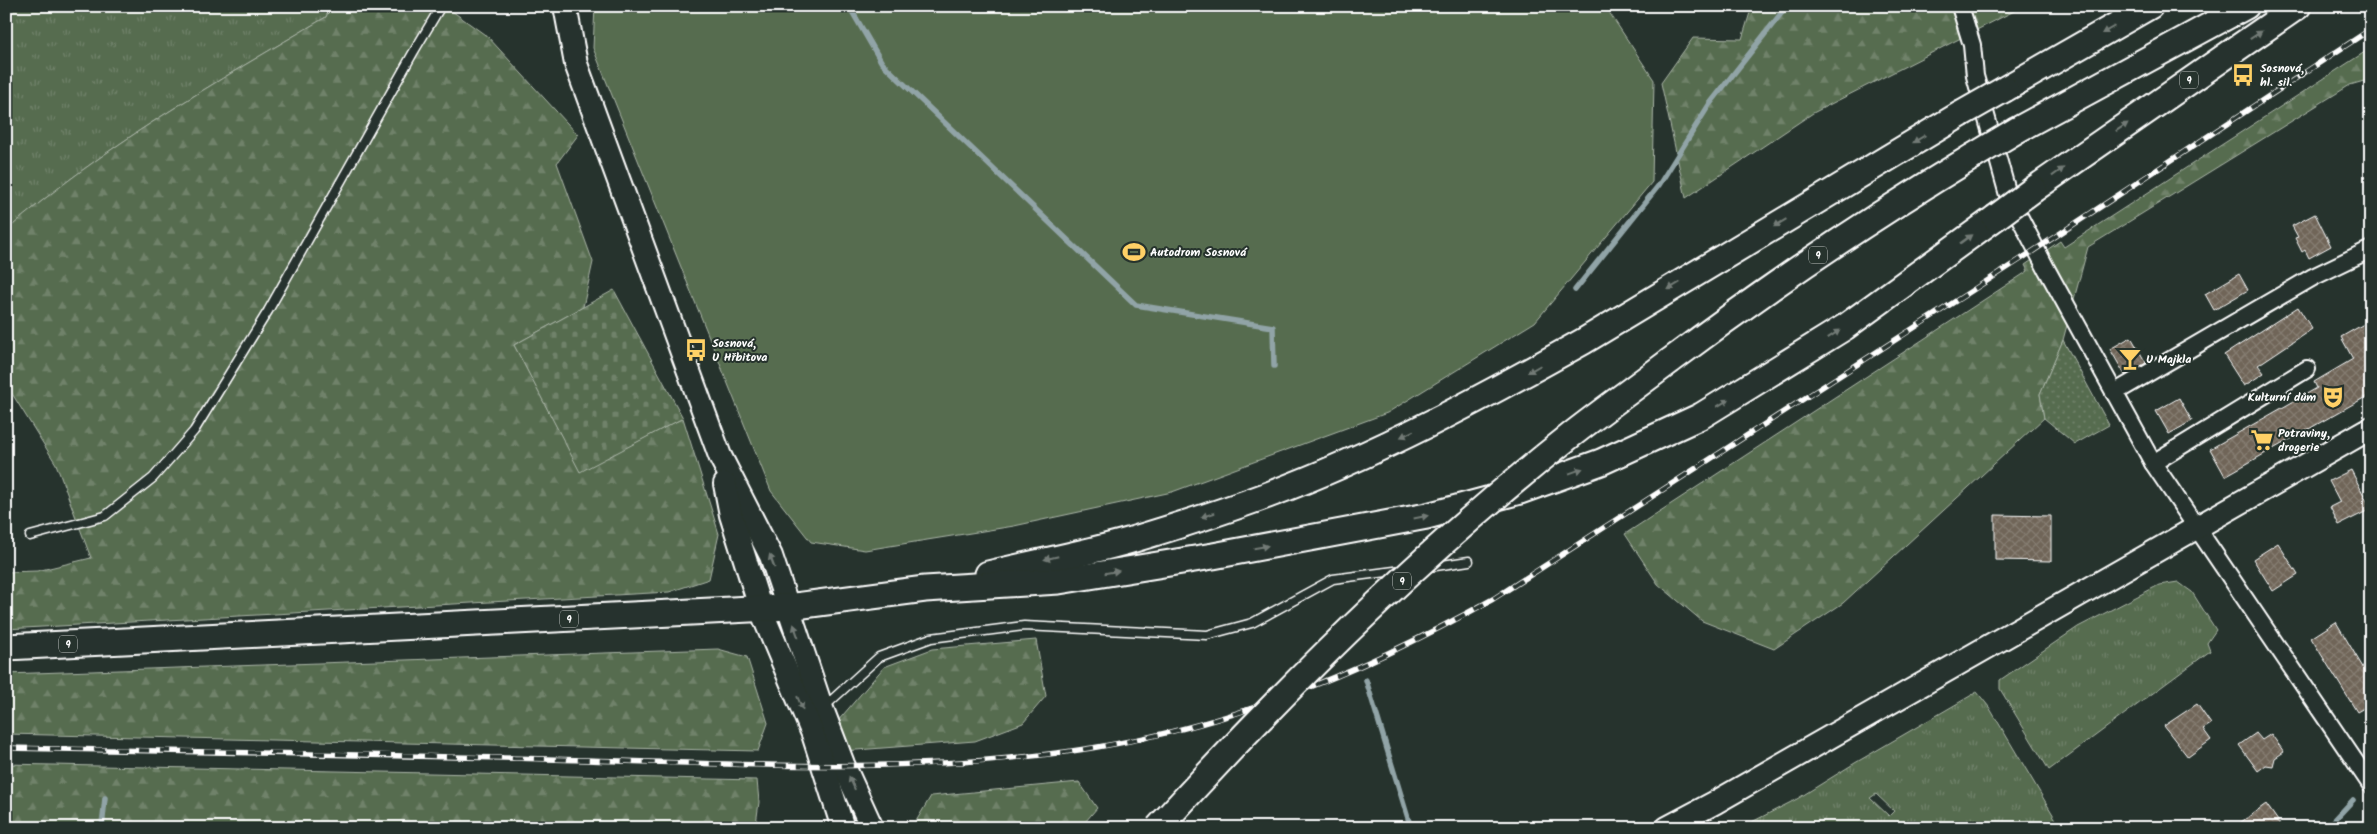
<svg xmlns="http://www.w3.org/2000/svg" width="2377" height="834" font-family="Kalam,sans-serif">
<defs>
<pattern id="grass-tufts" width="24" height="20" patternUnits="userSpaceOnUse" patternTransform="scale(1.25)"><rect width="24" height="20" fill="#576c50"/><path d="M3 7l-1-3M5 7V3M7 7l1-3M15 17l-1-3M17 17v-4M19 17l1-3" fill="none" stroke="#70826a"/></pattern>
<pattern id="forest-firs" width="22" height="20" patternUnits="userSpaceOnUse" patternTransform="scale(1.25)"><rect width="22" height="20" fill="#576c50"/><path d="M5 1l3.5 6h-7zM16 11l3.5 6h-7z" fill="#70826a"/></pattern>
<pattern id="cemetery-stones" width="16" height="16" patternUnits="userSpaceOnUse" patternTransform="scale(1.25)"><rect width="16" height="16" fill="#576c50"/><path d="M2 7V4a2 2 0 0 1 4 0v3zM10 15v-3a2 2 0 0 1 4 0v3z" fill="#70826a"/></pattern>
<pattern id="park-dots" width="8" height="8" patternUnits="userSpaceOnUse" patternTransform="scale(1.25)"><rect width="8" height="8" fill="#576c50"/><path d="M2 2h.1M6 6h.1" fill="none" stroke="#70826a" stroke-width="1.8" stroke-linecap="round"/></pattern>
<pattern id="building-cross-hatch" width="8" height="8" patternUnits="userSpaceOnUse" patternTransform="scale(1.25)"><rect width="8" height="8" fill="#6f6558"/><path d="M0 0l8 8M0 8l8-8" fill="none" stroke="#857c71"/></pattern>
</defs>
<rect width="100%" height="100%" fill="#26332d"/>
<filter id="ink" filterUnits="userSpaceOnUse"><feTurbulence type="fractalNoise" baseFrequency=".02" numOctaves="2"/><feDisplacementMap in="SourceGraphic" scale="10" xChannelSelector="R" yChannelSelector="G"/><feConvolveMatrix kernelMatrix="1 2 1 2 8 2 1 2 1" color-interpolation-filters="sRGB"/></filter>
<g filter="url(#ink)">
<g fill="url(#grass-tufts)" stroke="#abb6a8" fill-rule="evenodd">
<path d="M6 6H331L326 17C216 82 103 146 6 231Z"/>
<polygon points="2178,582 2192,592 2216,630 2207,643 2210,651 2049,770 2000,689 2000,680 2078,627 2159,585"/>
<path d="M1977 692 1989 707 2061 828H1740L1797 799 1855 763ZM1876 794 1894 811 1889 816 1870 798Z"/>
</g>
<g fill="url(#forest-firs)" stroke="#abb6a8">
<path d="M331 6H445L488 37 578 135 557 163 593 262 583 307 514 345 580 471 683 418 719 534 709 579 669 592 6 629V572L37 571 91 558 56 464 6 384V231C103 146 216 82 326 17Z"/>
<polygon points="1752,6 2024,6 1813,113 1686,198 1661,83 1693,38 1742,39"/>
<polygon points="2371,48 2371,79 2350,85 2088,247 2063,340 2040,394 2044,418 1843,603 1774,649 1702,621 1658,584 1625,534 2028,271 2025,265 2060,241 2064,247"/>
<polygon points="1036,640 1046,696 1023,723 975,741 843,751 837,722 884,667 932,649"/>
<polygon points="718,649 747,657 768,723 758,751 6,734 6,674"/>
<polygon points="6,764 757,780 759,802 756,824 752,828 6,828"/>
<polygon points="1079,782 1097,808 1080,828 912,828 931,796"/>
</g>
<polygon fill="url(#cemetery-stones)" stroke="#abb6a8" points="614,290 683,418 580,472 514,345"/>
<polygon fill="url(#park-dots)" stroke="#abb6a8" points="2063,340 2109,425 2075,444 2044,418 2040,394"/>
<polygon fill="#576c50" stroke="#abb6a8" points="595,6 1605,6 1654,80 1652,182 1535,322 1387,413 1172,492 1014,526 865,550 811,542 771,491 593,48"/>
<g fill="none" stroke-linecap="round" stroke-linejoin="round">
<g stroke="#91a4a7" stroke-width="5.5">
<polyline points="849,6 882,63 1136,305 1273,327 1274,366"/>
<polyline points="1575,290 1659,185 1709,105 1787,6"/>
<polyline points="1366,680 1411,828"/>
<polyline points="102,828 105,798"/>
<polyline points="2327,828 2353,800"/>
</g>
</g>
<g fill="url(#building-cross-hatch)" stroke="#fff">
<polygon points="2315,214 2331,246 2309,258 2305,250 2302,252 2295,238 2298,237 2292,226"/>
<polygon points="2239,274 2248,290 2214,310 2205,294"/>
<polygon points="2298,307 2312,329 2258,365 2264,373 2244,386 2224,355"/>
<polygon points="2371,320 2371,394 2225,476 2210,449 2317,388 2314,382 2353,359 2341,337"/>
<polygon points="2131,337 2146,363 2125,375 2110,349"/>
<polygon points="2179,398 2192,421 2169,434 2156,411"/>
<polygon points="2351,470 2371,509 2339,525 2330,507 2340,502 2329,481"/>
<polygon points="1995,515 2051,516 2051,561 1995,560"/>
<polygon points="2278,543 2298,575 2273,591 2253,559"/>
<polygon points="2336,622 2371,681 2371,704 2357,712 2311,638"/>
<polygon points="2197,704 2211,724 2203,729 2211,740 2188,757 2164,726"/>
<polygon points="2256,733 2262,740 2271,734 2284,752 2275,758 2273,766 2266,765 2258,771 2239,745"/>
<polygon points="2266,804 2283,828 2233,828"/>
</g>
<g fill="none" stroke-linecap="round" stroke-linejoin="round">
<defs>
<g id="lane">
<polyline points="30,536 105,516 153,478 194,431 268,311 413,53 441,6"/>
<polyline points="1429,567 1469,561"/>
<polyline points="824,707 879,657 931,638 1024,626 1207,635 1252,623 1333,579 1402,570"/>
</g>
<g id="street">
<polyline points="1960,6 1972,45 1975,76 2008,195 2047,270 2153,463 2371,785"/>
<polyline points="2114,393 2313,277 2371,249"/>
<polyline points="2153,463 2307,369"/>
</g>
<g id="secondary">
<polyline points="565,6 576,64 720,456 771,556 822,709 843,764 872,828"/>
<polyline points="725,484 731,515 761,610 813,734 843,828"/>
<polyline points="1667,828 1716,802 2371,428"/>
</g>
<g id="primary">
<polyline points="2005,89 2150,6"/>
<polyline points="2017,130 2246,6"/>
<polyline points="2034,189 2298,6"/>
<path d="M1670 361C1767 288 1868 220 1972 157"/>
<path d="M988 574C1034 563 1082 554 1128 541 1175 527 1222 512 1268 495 1378 454 1482 398 1584 341L1961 114"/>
<polyline points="6,647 788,607 925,589 1059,581 1213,556 1427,516 1520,491 1601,462 1701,416 1845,327 1995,218"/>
</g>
</defs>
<use href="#lane" stroke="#fff" stroke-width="11"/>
<use href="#street" stroke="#fff" stroke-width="20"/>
<use href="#secondary" stroke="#fff" stroke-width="26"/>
<use href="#primary" stroke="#fff" stroke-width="29"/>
<use href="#lane" stroke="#26332d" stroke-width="8"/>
<use href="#street" stroke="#26332d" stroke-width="16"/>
<use href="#secondary" stroke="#26332d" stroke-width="22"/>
<use href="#primary" stroke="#26332d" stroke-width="25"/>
<defs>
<path id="rail" d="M6 748C187 751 367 754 547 759 719 763 895 775 1065 752 1220 731 1357 675 1493 599L2021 259 2371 29"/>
</defs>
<use href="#rail" stroke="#fff" stroke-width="5.5"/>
<use href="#rail" stroke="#26332d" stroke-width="4" stroke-dasharray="11" stroke-linecap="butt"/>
<defs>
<g id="primary-bridge">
<polyline points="1961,114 2005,89"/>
<polyline points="1972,157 2017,130"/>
<polyline points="1995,218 2034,189"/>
<path d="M1158 828C1285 688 1422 553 1570 436 1603 410 1637 386 1670 361"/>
</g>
</defs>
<use href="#primary-bridge" stroke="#fff" stroke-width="29" stroke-linecap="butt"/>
<use href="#primary-bridge" stroke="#26332d" stroke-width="25"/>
</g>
<defs><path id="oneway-solid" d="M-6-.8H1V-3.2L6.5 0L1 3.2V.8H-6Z" transform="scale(1.25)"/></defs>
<g fill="#727a76">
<use href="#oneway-solid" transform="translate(2108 30) rotate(150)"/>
<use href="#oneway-solid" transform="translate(2256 35) rotate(-34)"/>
<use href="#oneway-solid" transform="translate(2122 127) rotate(-34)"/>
<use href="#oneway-solid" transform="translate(1919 139) rotate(149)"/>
<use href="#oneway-solid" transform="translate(2058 172) rotate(-36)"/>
<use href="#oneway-solid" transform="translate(1780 223) rotate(149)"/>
<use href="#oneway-solid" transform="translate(1966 239) rotate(-36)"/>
<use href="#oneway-solid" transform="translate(1674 286) rotate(149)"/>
<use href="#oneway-solid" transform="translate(1834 334) rotate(-33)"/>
<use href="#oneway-solid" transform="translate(1534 369) rotate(150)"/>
<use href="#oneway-solid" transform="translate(1723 403) rotate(-31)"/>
<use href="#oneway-solid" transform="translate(1407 434) rotate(154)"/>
<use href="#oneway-solid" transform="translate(1576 471) rotate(-20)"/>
<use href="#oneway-solid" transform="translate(1208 515) rotate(162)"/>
<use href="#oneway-solid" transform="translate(1421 517) rotate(-11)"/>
<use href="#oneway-solid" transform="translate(1261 547) rotate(-10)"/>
<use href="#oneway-solid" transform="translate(1051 558) rotate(167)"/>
<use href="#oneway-solid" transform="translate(772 561) rotate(-110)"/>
<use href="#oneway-solid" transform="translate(1112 572) rotate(-9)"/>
<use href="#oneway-solid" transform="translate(796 631) rotate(-109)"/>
<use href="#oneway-solid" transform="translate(800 703) rotate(67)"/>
<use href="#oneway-solid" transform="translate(852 783) rotate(-114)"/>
</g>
</g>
<defs>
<symbol id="bus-bare" viewBox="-9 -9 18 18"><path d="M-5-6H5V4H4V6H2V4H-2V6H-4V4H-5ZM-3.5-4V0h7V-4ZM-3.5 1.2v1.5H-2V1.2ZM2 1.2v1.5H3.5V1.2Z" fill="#ffd166" stroke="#26332d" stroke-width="2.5" paint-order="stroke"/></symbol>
<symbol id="stadium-bare" viewBox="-9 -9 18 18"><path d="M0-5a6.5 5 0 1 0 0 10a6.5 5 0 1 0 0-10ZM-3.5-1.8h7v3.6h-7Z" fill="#ffd166" stroke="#26332d" stroke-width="2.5" paint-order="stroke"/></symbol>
<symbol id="bar-bare" viewBox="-9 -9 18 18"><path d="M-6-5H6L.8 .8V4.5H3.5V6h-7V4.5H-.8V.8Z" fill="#ffd166" stroke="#26332d" stroke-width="2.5" paint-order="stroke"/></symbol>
<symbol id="theatre-bare" viewBox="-9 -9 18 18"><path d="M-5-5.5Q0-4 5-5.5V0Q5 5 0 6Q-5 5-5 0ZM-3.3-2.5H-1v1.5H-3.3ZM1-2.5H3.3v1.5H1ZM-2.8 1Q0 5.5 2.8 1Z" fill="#ffd166" stroke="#26332d" stroke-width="2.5" paint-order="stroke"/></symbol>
<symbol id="supermarket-bare" viewBox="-9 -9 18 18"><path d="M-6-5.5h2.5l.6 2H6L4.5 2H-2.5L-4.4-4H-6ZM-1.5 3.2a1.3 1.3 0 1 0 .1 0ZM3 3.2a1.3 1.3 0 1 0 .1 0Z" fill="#ffd166" stroke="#26332d" stroke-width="2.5" paint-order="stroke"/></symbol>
</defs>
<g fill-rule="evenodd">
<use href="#bus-bare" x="2227" y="59" width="32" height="32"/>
<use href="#stadium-bare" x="1118" y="236" width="32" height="32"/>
<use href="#bus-bare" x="680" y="334" width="32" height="32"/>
<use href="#bar-bare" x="2114" y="343" width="32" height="32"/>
<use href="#theatre-bare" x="2317" y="381" width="32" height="32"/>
<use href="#supermarket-bare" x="2246" y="424" width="32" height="32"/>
</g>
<g text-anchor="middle" stroke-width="4" stroke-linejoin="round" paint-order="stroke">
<g fill="#26332d" stroke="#bec2c0" stroke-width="1">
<rect x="2180" y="71.5" width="18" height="17" rx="4"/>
<rect x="1809" y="246.5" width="18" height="17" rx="4"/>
<rect x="1393" y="572.5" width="18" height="17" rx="4"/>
<rect x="560" y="610.5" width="18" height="17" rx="4"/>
<rect x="59" y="635.5" width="18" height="17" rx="4"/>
</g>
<g font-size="11" font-weight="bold" fill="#fff">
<text x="2189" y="84">9</text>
<text x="1818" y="259">9</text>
<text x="1402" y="585">9</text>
<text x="569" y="623">9</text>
<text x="68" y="648">9</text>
</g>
<g font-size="12" font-weight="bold" fill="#fff" stroke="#26332d" text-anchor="start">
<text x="2260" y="72">Sosnová,<tspan x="2260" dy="14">hl. sil.</tspan></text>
<text x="1150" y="256">Autodrom Sosnová</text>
<text x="712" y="347">Sosnová,<tspan x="712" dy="14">U Hřbitova</tspan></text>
<text x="2146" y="363">U Majkla</text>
<text x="2316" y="401" text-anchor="end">Kulturní dům</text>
<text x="2278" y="437">Potraviny,<tspan x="2278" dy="14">drogerie</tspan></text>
</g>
</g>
<rect width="2377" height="834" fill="none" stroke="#26332d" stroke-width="25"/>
<rect x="12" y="12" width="2352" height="809" fill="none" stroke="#fff" stroke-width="2" filter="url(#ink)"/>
</svg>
